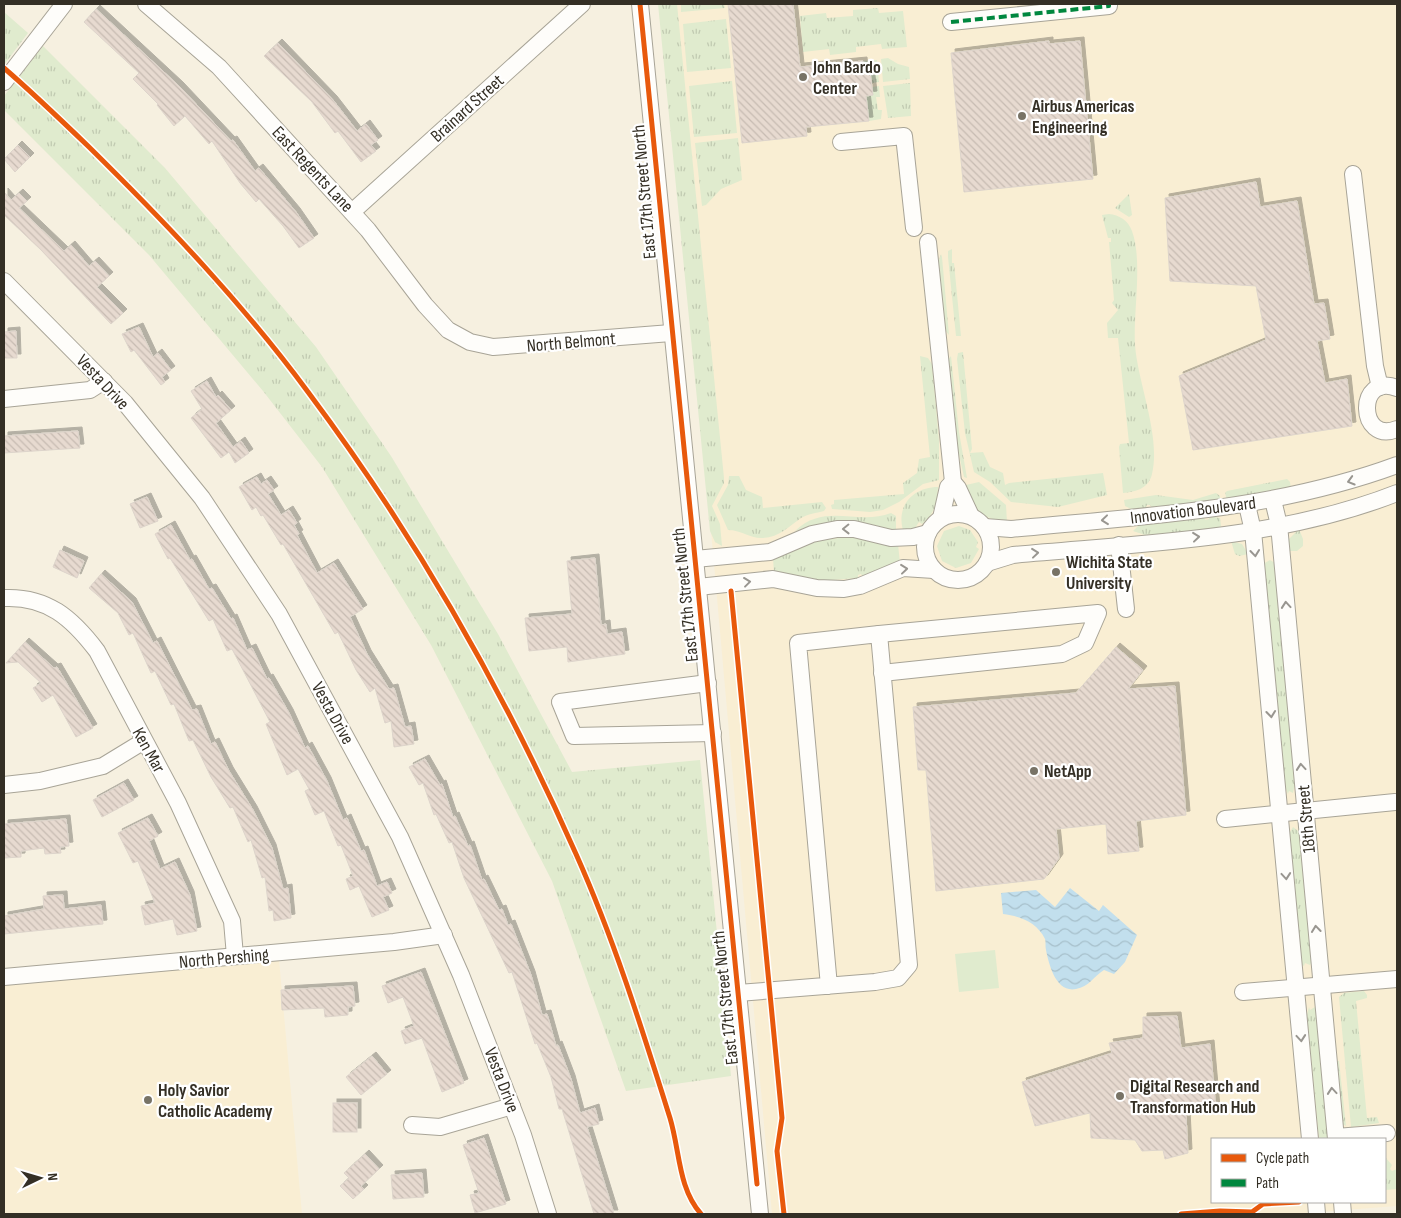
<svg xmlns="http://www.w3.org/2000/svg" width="1401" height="1218" font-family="'Sofia Sans Condensed',sans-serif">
<defs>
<pattern id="grass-tufts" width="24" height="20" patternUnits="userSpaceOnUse" patternTransform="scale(1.25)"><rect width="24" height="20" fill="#e0ebce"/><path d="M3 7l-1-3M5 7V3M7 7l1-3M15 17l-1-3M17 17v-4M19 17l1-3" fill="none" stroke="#c1cab1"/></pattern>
<pattern id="water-waves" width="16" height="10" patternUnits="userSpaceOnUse" patternTransform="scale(1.25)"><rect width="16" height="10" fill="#c2dfed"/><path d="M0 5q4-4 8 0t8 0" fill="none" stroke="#a7c0cb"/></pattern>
<pattern id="building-back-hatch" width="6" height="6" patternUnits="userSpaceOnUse" patternTransform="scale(1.25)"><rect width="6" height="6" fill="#e7dad0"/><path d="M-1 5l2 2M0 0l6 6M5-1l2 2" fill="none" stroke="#c7bbb2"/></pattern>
<filter id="shadow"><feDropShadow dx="4" dy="-4" stdDeviation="0" flood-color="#0004"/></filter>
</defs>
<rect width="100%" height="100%" fill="#f6f0e0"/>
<g fill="#f9eed3" fill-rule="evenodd">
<path d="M664 4H1397V1206L1292 1214H772ZM1212 1139H1385V1202H1212Z"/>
<polygon points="279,959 302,1214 4,1214 4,985"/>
</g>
<g fill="url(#grass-tufts)">
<polygon points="658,4 677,4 724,478 724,483 712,506 720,524 722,546 715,542 710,531"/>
<polygon points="681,4 724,4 725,8 681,12"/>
<polygon points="878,8 879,13 903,11 907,47 882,49 881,44 856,47 856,52 830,55 829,49 803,52 800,16 826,13 827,18 853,16 853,10"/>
<polygon points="4,12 28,33 4,65"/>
<polygon points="726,19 731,68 687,72 683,24"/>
<polygon points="43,46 165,168 316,347 391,456 498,634 572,772 700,760 731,1076 626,1091 552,881 431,645 322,467 263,391 149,255 4,110 4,96"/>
<polygon points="888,58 898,64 909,67 910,79 883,82 881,59"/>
<polygon points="877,60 879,82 872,83 870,72 864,72 863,61"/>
<polygon points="732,81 737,133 694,137 689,86"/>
<polygon points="910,83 911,116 888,118 883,86"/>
<polygon points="879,86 880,97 876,97 878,110 882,110 881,119 869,121 866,96 873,95 872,87"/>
<polygon points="738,138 742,180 721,189 706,205 702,206 695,143"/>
<polygon points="1129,194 1132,215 1129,217 1115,208"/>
<path d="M1109 214C1119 215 1128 220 1132 231 1143 261 1133 312 1135 345 1138 384 1161 436 1152 474 1149 488 1136 492 1123 493L1119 447 1120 444 1129 443 1118 338H1108L1107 323 1118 310 1112 303 1114 300 1109 242H1111V238H1108L1102 215Z"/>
<polygon points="952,249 952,263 954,263 961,336 956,336 948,257 948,251"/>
<polygon points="941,254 942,257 949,335 945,330 938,263"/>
<polygon points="963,352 972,449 970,453 983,452 990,467 1003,473 1005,485 1009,483 1103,473 1107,495 1058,507 1011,502 990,482 974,472 965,433 957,359 958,353"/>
<polygon points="920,356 928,358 932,364 939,441 939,480 923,484 899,502 883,510 870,512 832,509 831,505 834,504 834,500 904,494 903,483 917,473 919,459 930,457"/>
<polygon points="951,356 959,432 967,478 964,477 956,441 948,360"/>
<path d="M729 476H739L746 490 762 497 763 508 822 502 826 508 824 511C816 513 808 514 801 518 788 527 780 537 763 538 751 539 741 530 728 530L717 505 728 485Z"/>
<polygon points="1287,479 1290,482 1291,490 1227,500 1225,493 1227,491"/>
<path d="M979 482 1006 505 1007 522C979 518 973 510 966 485Z"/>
<path d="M938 487C937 502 935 514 922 524L919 522 915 528 903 530C896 506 913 487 938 487Z"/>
<polygon points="1216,493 1220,496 1220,501 1152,508 1150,505 1147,505 1145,509 1133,510 1125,506 1124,500 1156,495 1193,500"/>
<path d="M891 513 896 516V530L859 522 841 521 819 524 795 531C825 502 858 526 891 513Z"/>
<polygon points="1209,516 1220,518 1221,526 1215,529 1145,535 1133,531 1139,525 1204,517 1205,520 1209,519"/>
<polygon points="959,526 970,530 978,542 976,547 979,549 971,563 956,568 942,561 937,546 944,531"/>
<polygon points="1299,529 1303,539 1303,546 1297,551 1289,551 1289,539"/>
<polygon points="846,537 898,544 900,563 863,577 861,574 858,575 858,578 819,581 774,573 773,558 817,541"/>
<polygon points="1231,541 1242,544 1248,554 1239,556 1235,554"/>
<polygon points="1270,560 1275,563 1296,779 1293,793 1289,791 1288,794 1285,787 1263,564"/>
<polygon points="1293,827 1298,831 1301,838 1312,961 1310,965 1305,963 1304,966 1301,964 1289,834"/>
<polygon points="1364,991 1367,995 1367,998 1356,1001 1367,1118 1377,1117 1379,1123 1351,1127 1339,997 1344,993"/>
<polygon points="1309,1007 1310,1010 1315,1007 1316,1009 1329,1139 1319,1139 1307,1015"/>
<polygon points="1337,1061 1339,1061 1346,1126 1341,1123"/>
<polygon points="1385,1157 1392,1165 1390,1169 1392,1171 1397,1169 1397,1189 1385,1190"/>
</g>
<polygon fill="#e0ebce" points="995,950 999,988 959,992 955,954"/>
<path fill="url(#water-waves)" d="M1070 888 1099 911 1103 905 1137 935 1125 962 1114 974 1104 970C1094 976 1089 987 1076 989 1056 993 1049 965 1046 950 1045 946 1046 942 1045 939 1037 922 1019 916 1003 914L1001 893 1036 890 1055 907Z"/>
<g fill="url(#building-back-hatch)" stroke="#ddd4cb" filter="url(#shadow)">
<polygon points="728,4 793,4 800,67 863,61 864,72 870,72 873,95 866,96 869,121 806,127 807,136 742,143"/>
<polygon points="96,9 179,86 231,141 233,140 255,171 259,168 296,212 314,238 299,248 283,226 259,199 256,202 240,183 212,141 209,144 185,116 174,126 157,105 158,104 133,79 139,73 84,22"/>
<polygon points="1049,41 1049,44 1080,41 1093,179 964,192 951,53"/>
<polygon points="278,43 333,100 357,131 366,124 378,140 371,145 376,151 361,162 338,131 335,133 312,102 264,56"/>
<polygon points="18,145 30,157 15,172 4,159"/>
<polygon points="1256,182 1260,207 1297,201 1314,304 1324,303 1330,339 1317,341 1325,383 1347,379 1352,426 1193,450 1179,376 1266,340 1256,286 1170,281 1165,198"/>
<polygon points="4,192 11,200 19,193 27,201 19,208 64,251 71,245 89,266 95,261 109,276 97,287 123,313 111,324 41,250 4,215"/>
<polygon points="139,327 153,357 158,353 171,370 162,377 165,382 161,385 134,350 131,352 122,334"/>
<polygon points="16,331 17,358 4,358 4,332"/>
<polygon points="207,381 216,397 218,395 231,410 216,423 233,447 241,441 249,453 235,463 229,452 221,458 191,418 202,409 191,391"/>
<polygon points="78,431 80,448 4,453 4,436"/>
<polygon points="257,477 261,484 267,480 274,490 268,494 281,515 289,510 297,523 294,525 299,534 297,535 317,573 334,563 363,609 350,617 367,654 389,689 394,688 405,727 411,726 414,744 394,747 391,721 385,723 375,688 370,692 356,670 338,632 335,634 283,544 281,545 263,515 261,516 256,507 252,510 239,487"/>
<polygon points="147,497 158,521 140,528 130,504"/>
<polygon points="171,525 190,560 192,559 209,589 212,588 231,619 233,618 247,650 252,648 267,679 269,678 289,713 305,748 308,746 327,781 343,820 347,818 361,851 364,850 377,886 387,882 392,893 383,897 389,910 372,917 359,886 350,890 346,879 353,876 341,845 338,846 324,811 315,815 305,791 309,789 298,769 287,775 266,724 270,722 232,649 227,651 213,619 209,621 170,558 168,559 155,534"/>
<polygon points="60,550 84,561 77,578 53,567"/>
<polygon points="595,558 601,625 606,624 607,634 622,632 625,654 568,662 567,647 529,651 525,618 572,614 567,561"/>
<polygon points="101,574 132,602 153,643 157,641 192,710 197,709 211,744 215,742 229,771 253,810 272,848 283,889 288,888 291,918 274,921 273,910 269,911 265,877 262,878 251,840 248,842 233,807 230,808 211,777 193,740 189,741 174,704 171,705 155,671 151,673 133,633 129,635 118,613 89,588"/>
<polygon points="25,642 54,668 57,667 93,728 76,737 53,695 42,702 33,688 41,683 18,662 6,663"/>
<polygon points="1116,647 1143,670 1128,689 1175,686 1186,815 1136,821 1139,851 1108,854 1106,824 1056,829 1059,858 1044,879 936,891 926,770 918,770 913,707 1076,693"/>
<polygon points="425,759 440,785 442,784 453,817 455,816 468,846 470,845 482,880 484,879 499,910 502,909 508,925 511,924 531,975 542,1015 547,1014 556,1046 558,1045 571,1079 580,1113 595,1108 599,1124 587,1127 614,1214 594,1214 562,1109 559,1109 551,1077 537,1043 535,1044 512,972 509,973 464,878 452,842 449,843 436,814 434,815 423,783 419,785 409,767"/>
<polygon points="124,783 134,800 102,817 93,800"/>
<polygon points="148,818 158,836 149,841 160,869 175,862 190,895 197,931 177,935 173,919 145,925 141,906 155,903 138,861 133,863 118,833"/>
<polygon points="66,819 69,846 60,847 61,853 45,854 44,848 21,851 21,857 4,858 4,824"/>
<polygon points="63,895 64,909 101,905 103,924 4,934 4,916 44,909 43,896"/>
<polygon points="421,972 464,1083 442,1092 422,1038 405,1044 401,1031 414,1026 403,997 388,1003 382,986"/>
<polygon points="353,986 355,1006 348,1007 348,1015 325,1017 324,1008 282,1010 281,990"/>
<polygon points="1177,1016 1181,1048 1210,1044 1216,1111 1186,1115 1188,1153 1165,1159 1163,1150 1142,1151 1135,1140 1091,1138 1090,1113 1035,1126 1022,1082 1112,1053 1109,1043 1143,1038 1143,1017"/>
<polygon points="372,1056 387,1074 361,1095 346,1077"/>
<rect x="333" y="1103" width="24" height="29"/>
<polygon points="484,1138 506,1204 475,1213 470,1195 479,1193 463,1145"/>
<polygon points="365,1154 379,1169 361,1186 364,1189 353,1199 340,1186 349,1178 344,1173"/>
<polygon points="422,1173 424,1197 393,1199 391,1175"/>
</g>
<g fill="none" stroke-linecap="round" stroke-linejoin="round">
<defs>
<g id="minor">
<polyline points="146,4 219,67 368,230 425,305 448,330 470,342 493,347 671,333"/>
<polyline points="640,4 760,1214"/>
<polyline points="951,22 1109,6 1109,4"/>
<polyline points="4,82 64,4"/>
<polyline points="841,142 904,136 914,228"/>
<polyline points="1353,174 1375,366 1380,387"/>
<polyline points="352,212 582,4"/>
<polyline points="928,242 953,482 958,488 971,516"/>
<polyline points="4,281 125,403 202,498 279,614 400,837 461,975 523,1135 548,1214"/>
<path d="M1397 388C1356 372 1358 445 1397 429"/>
<polyline points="4,399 90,390 104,381"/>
<polyline points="1273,500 1279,525 1336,1139"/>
<polyline points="1247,505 1253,531 1310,1139"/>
<circle cx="958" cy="547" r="33"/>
<polyline points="941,518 948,487 953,482"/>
<path d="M985 527 1011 529C1143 516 1272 511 1397 465"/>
<polyline points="1119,545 1126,609"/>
<polyline points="695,559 770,552 812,534 837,529 854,529 891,538 913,537 928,533"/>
<path d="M987 563 1013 555C1140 543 1278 540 1397 493"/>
<polyline points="698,587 773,579 817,588 844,589 860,586 903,568 934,570"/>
<path d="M4 598C47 596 72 618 97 651L178 803 232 921 235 956"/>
<polyline points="879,634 1098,613 1085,643 1062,654 882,673"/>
<polyline points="708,683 560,702 574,736 713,733"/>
<polyline points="4,785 40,781 103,766 144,741"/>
<polyline points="1225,819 1395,802"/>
<polyline points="4,977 394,942 444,935"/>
<polyline points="1243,992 1397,979"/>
<polyline points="738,993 875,982 898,978 909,965 879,634 798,643 829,986"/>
<polyline points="412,1125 440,1127 512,1106"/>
<polyline points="1336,1137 1387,1133"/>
<polyline points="1316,1202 1317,1214"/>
<polyline points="1342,1202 1343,1214"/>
</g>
</defs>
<use href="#minor" stroke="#a8a497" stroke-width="18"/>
<use href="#minor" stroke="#fefdfa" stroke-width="16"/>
<polyline stroke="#00873e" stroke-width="4" stroke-dasharray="8 4" stroke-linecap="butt" points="951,22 1109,6 1109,4"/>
<defs>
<g id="cycleway">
<polyline points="640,4 757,1184"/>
<path d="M4 68C33 93 61 120 89 147 167 224 243 304 308 392 415 535 504 691 576 854 614 939 642 1029 670 1118 680 1151 678 1188 701 1214"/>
<polyline points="731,591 782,1118 777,1151 784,1214"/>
<polyline points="1181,1214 1220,1211 1252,1212 1263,1204 1299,1202"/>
</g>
</defs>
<use href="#cycleway" stroke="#fff" stroke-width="8"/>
<use href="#cycleway" stroke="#e8590c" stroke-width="5"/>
</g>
<defs><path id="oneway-chevron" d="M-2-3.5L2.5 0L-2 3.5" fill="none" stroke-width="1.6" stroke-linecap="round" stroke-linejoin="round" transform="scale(1.25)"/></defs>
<g stroke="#999690">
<use href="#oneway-chevron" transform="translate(1351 481) rotate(164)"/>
<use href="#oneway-chevron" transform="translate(1105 520) rotate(174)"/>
<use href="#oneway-chevron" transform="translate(846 529) rotate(179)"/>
<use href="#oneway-chevron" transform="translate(1196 537) rotate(-6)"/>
<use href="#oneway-chevron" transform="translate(1035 553) rotate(-6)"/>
<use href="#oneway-chevron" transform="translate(1255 553) rotate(84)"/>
<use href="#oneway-chevron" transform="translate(904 569) rotate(-6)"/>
<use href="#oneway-chevron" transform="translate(747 582) rotate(-7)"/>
<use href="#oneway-chevron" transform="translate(1286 605) rotate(-95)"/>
<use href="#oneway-chevron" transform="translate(1271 714) rotate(84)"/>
<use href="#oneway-chevron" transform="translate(1301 767) rotate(-95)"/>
<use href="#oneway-chevron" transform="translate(1286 876) rotate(85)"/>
<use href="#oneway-chevron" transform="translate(1316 929) rotate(-96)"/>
<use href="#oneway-chevron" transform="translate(1301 1038) rotate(85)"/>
<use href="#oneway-chevron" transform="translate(1332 1091) rotate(-95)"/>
</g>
<g fill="#787366" stroke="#fff" stroke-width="2">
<circle cx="803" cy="77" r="5"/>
<circle cx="1022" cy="116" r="5"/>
<circle cx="1056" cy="572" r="5"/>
<circle cx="1034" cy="771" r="5"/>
<circle cx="1120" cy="1096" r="5"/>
<circle cx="148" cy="1100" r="5"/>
</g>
<g text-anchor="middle" stroke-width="4.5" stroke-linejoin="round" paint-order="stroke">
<g font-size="18" font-weight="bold" fill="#342f25" stroke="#fff" text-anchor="start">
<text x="813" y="73">John Bardo<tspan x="813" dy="21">Center</tspan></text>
<text x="1032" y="112">Airbus Americas<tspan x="1032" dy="21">Engineering</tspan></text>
<text x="1066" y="568">Wichita State<tspan x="1066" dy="21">University</tspan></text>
<text x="1044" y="777">NetApp</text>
<text x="1130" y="1092">Digital Research and<tspan x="1130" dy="21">Transformation Hub</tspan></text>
<text x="158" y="1096">Holy Savior<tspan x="158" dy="21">Catholic Academy</tspan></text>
</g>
<g font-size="18" fill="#342f25" stroke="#fff">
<text transform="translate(467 108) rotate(-42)" y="6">Brainard Street</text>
<text transform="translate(313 169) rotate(47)" y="6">East Regents Lane</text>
<text transform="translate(644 192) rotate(-95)" y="6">East 17th Street North</text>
<text transform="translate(571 342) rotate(-5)" y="6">North Belmont</text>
<text transform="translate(103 382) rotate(47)" y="6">Vesta Drive</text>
<text transform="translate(1193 510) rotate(-7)" y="6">Innovation Boulevard</text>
<text transform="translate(685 595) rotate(-96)" y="6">East 17th Street North</text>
<text transform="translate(333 713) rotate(61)" y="6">Vesta Drive</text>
<text transform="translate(149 750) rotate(61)" y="6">Ken Mar</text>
<text transform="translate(1306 819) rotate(-95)" y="6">18th Street</text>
<text transform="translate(224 958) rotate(-5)" y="6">North Pershing</text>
<text transform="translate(725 998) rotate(-96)" y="6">East 17th Street North</text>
<text transform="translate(502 1080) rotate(69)" y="6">Vesta Drive</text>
</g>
</g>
<rect width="1401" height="1218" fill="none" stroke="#342f25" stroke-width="10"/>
<rect x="1211" y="1138" width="175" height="65" fill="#ffffff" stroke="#aeaca8"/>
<rect x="1221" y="1154" width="25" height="8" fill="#e8590c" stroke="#aeaca8"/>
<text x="1256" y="1163" font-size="15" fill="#342f25">Cycle path</text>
<rect x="1221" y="1179" width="25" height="8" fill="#00873e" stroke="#aeaca8"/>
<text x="1256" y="1188" font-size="15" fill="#342f25">Path</text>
<g transform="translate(40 1178) rotate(85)" stroke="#ffffff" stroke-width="4" paint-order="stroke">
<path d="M0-4L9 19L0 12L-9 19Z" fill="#342f25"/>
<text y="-8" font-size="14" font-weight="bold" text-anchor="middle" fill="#342f25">N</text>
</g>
</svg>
